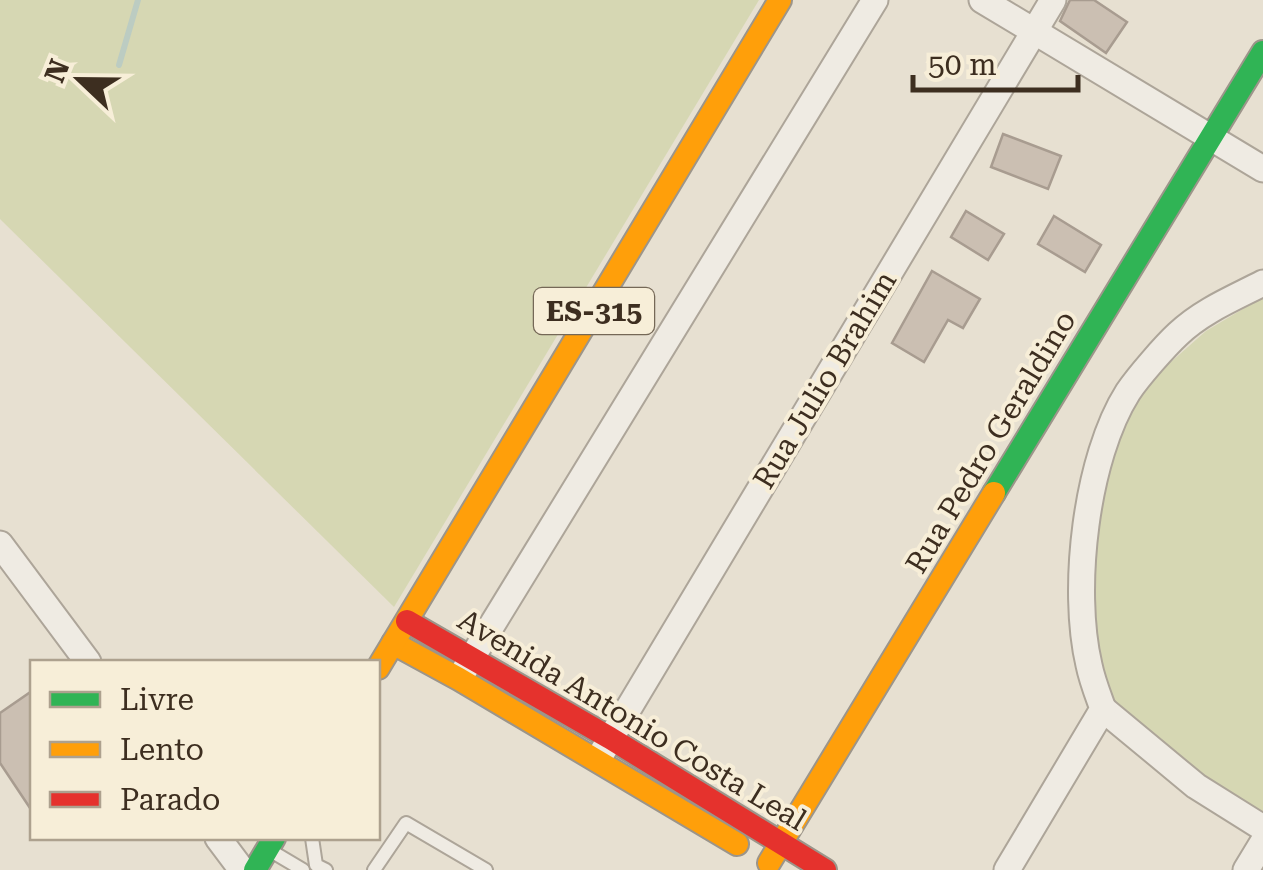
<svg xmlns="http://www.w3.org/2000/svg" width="1263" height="870" font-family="'Roboto Serif',serif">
<rect width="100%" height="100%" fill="#e7e0d1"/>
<g fill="#d6d7b3">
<polygon points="0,0 759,0 394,607 0,219"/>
<polygon points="1263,297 1263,817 1238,808 1106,705 1087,592 1109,462 1137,392 1206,331"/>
</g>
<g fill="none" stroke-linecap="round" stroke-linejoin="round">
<polyline stroke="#bcccc2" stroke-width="6" points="119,65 138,0"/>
</g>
<g fill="#cbbfb2" stroke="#a89c90" stroke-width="2.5">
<polygon points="1070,0 1094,0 1127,22 1106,53 1060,21"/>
<polygon points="1003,134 1061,156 1048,189 991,167"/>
<polygon points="966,211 1004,234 988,260 951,237"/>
<polygon points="1054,216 1101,245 1085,272 1038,244"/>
<polygon points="932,271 980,299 963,328 948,320 924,362 892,343"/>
<polygon points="32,691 32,811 0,763 0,713"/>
</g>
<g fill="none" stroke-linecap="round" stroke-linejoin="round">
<defs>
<g id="lane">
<polyline points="312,838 316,865 326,870"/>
<polyline points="271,851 303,870"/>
<polyline points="374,870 406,823 486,870"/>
</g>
<g id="street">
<polyline points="982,0 1263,169"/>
<polyline points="0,544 88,662"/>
<polyline points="465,669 875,0"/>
<polyline points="1103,709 1196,786 1263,828"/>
<polyline points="603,751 1053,0"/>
<polyline points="218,838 242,870"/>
<path d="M1007 870 1103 709C1098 695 1092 680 1089 665 1071 589 1086 458 1128 392 1138 377 1165 346 1178 334 1202 311 1234 298 1263 283"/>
<polyline points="1246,870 1263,842"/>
</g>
<g id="fast">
<polyline points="994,493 1263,52"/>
<polyline points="255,870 274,838"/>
</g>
<g id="slow">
<polyline points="393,643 459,679 737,844"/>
<polyline points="378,668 780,0"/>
<polyline points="769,863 994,493"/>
</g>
<polyline id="jam" points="407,621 610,738 825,870"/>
</defs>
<use href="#lane" stroke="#ada599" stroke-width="16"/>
<use href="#street" stroke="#ada599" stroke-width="29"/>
<use href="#fast" stroke="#9c958a" stroke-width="26"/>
<use href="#slow" stroke="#9c958a" stroke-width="26"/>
<use href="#jam" stroke="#9c958a" stroke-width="26"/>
<use href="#lane" stroke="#efebe3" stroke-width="12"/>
<use href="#street" stroke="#efebe3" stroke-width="25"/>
<use href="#fast" stroke="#30b455" stroke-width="22"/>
<use href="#slow" stroke="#ff9f0a" stroke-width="22"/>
<use href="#jam" stroke="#e5322d" stroke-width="22"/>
</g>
<g text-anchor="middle" stroke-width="8" stroke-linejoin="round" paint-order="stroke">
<rect fill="#f7eed8" stroke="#756857" stroke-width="2.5" x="534" y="288" width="120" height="46" rx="8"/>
<g font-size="28" font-weight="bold" fill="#3d2e20">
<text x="594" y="321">ES-315</text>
</g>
<g font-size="30" fill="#3d2e20" stroke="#f7eed8">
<text transform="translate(825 380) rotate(-59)" y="10">Rua Julio Brahim</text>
<text transform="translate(991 442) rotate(-59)" y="10">Rua Pedro Geraldino</text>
<text transform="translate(632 720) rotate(31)" y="10">Avenida Antonio Costa Leal</text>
</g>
</g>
<rect x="30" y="660" width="350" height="180" fill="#f7eed8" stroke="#ada18e" stroke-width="2.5"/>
<rect x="50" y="692" width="50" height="15" fill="#30b455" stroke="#ada18e" stroke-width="2.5"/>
<text x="120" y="710" font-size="30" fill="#3d2e20">Livre</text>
<rect x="50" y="742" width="50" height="15" fill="#ff9f0a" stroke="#ada18e" stroke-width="2.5"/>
<text x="120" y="760" font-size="30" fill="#3d2e20">Lento</text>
<rect x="50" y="792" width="50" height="15" fill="#e5322d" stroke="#ada18e" stroke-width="2.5"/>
<text x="120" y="810" font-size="30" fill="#3d2e20">Parado</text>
<g transform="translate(80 80) rotate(292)" stroke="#f7eed8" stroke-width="8" paint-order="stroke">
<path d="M0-8L18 38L0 25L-18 38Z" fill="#3d2e20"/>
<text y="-15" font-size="28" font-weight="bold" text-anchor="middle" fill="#3d2e20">N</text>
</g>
<path d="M913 75v15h165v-15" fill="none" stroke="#3d2e20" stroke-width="5"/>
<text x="928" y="75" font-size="30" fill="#3d2e20" stroke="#f7eed8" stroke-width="8" paint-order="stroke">50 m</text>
</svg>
